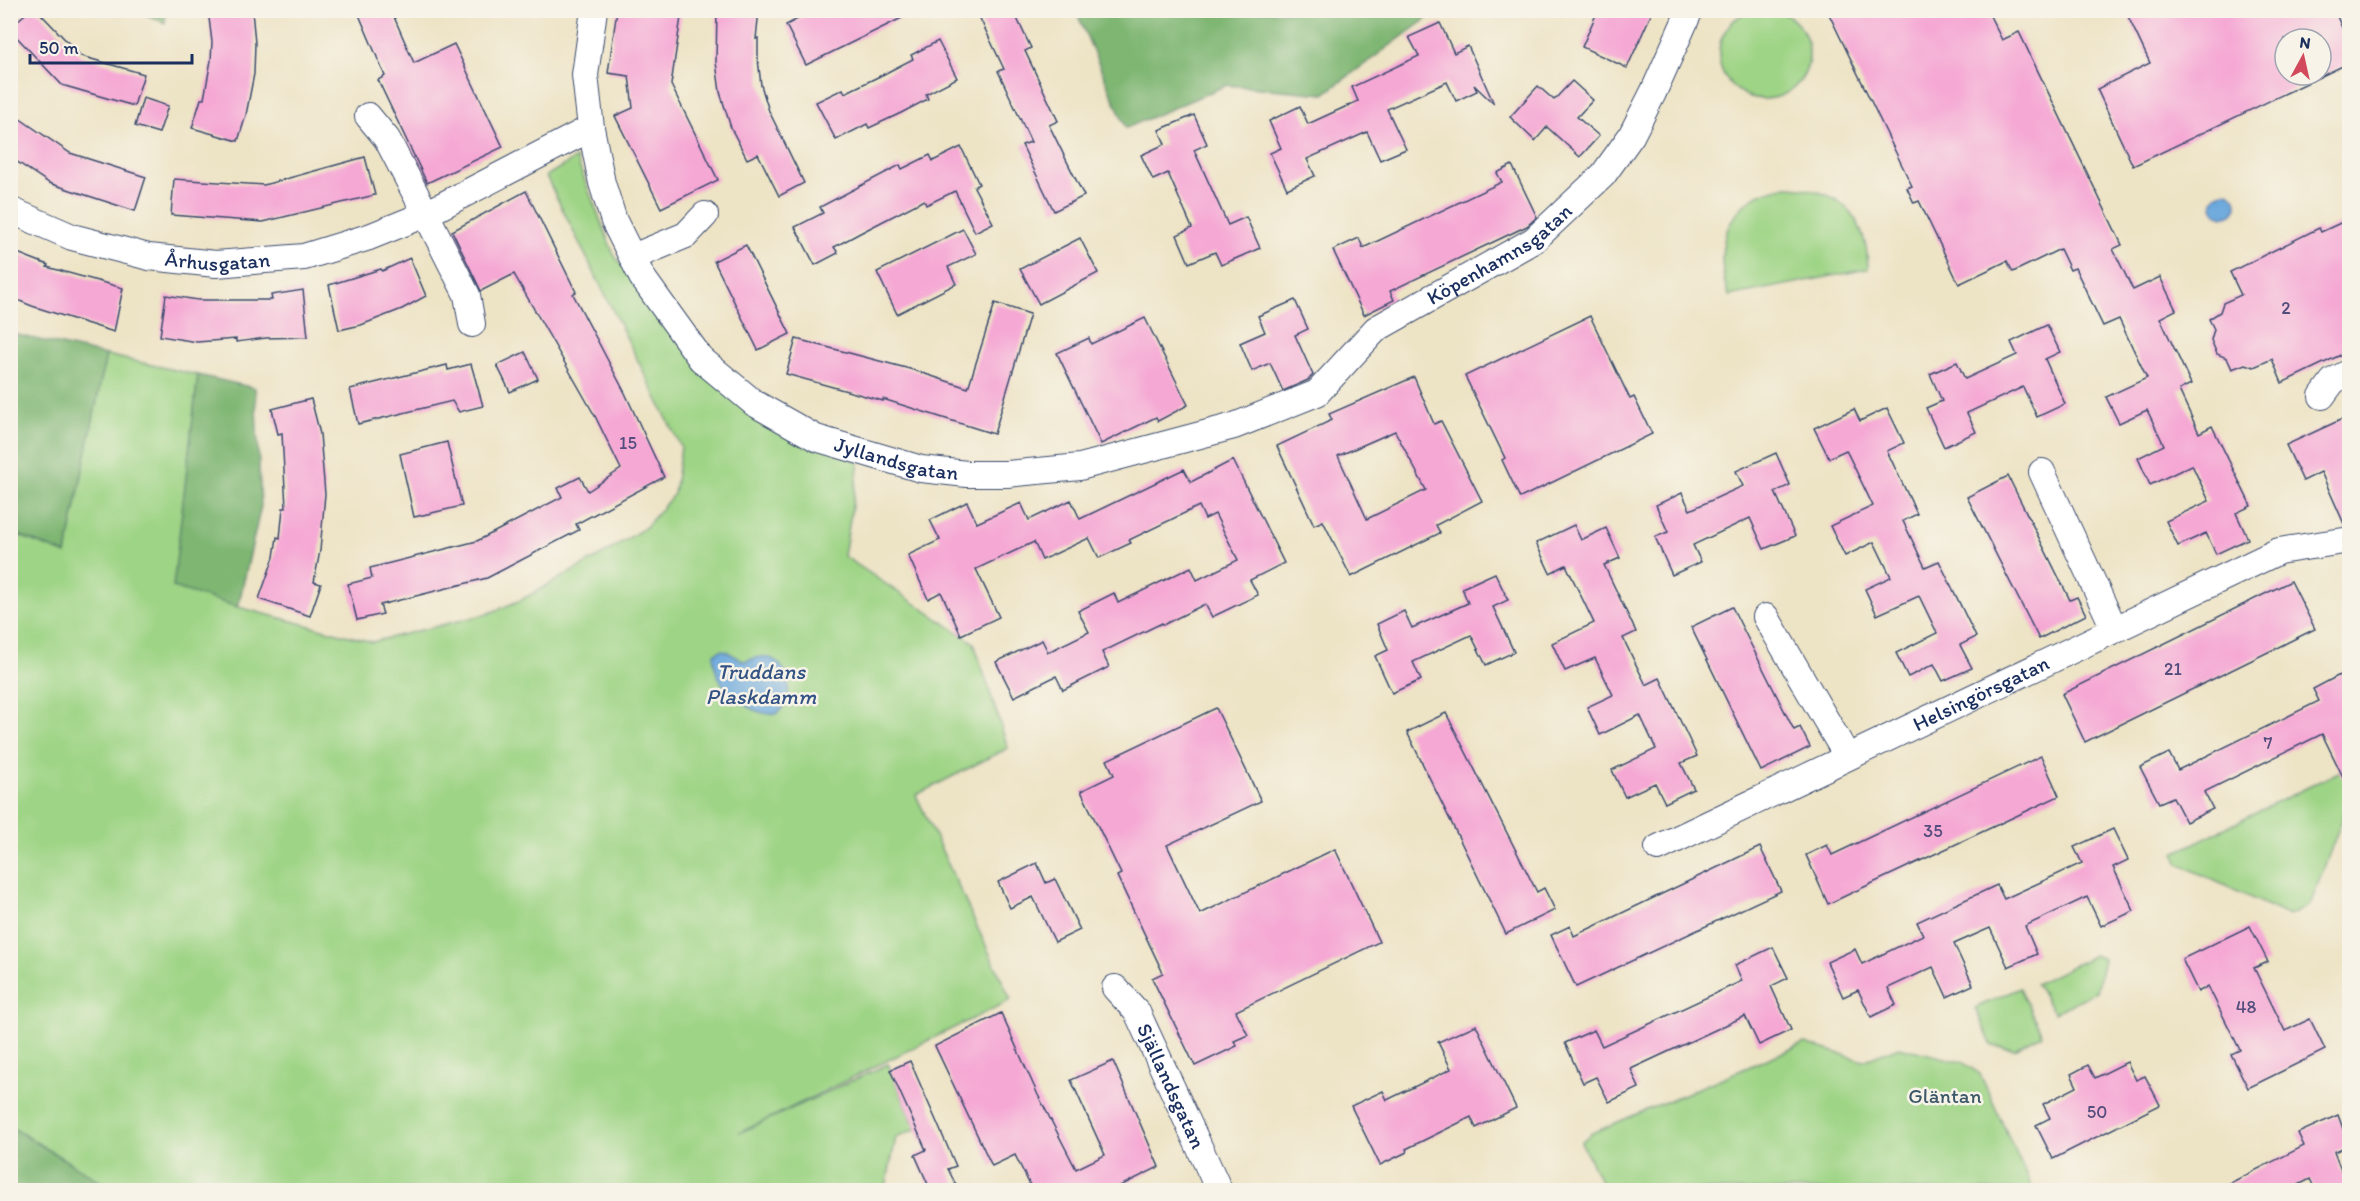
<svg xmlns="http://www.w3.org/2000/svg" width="2360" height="1201" font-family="Itim,sans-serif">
<rect width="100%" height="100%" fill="#f7f3e8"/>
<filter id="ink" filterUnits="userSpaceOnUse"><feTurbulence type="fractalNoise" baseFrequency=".0167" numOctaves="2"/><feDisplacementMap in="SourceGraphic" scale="12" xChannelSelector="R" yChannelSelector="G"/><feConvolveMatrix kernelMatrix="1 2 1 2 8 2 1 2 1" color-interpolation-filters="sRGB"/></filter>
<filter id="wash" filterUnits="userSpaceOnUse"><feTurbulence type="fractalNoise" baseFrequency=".008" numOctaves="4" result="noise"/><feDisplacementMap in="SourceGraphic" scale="24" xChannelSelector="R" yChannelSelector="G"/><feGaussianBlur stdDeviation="1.35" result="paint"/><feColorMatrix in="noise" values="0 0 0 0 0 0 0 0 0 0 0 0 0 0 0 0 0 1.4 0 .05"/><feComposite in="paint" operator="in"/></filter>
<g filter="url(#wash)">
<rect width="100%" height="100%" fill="#ede3c5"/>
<g fill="#9ed485" stroke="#5c8272" stroke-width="1.5">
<circle cx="1764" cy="54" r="45"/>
<polygon points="576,158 614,255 710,379 859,463 844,556 974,643 1008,748 916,795 1011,1000 739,1133 888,1064 916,1129 896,1137 886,1186 888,1190 114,1190 11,1127 10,532 66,554 106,355 198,375 174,587 238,607 372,642 487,614 521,600 607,552 646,527 674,494 681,447 546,176"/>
<path d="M1783 187C1838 187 1867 214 1868 269L1729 296C1711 247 1728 197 1783 187Z"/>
<polygon points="2349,767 2349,801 2310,905 2289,916 2179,864 2174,853"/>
<polygon points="2094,955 2104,959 2097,991 2054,1013 2036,984"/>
<polygon points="2020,988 2042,1035 2015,1049 1992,1046 1975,1008"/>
<polygon points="1805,1043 1863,1061 1899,1047 1962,1062 1980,1074 2033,1190 1605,1190 1581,1142 1592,1133"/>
</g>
<g fill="#7eb672" stroke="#4c7268" stroke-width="1.5">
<polygon points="138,11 166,11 165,23"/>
<polygon points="1076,11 1437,11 1324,94 1227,85 1126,128"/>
<polygon points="13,334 106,355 66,554 11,532 10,342"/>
<polygon points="198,375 255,388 261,506 238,607 173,587"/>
<polygon points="11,1127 114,1190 11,1190"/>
</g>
<g fill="#6ba8dc" stroke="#436c9d" stroke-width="1.5">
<circle cx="2225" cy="204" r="12"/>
<path d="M721 650 726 651 743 661C751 661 758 655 766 657 792 663 796 700 776 714 748 716 711 685 714 654Z"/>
</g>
<g id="blocks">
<g fill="#f5a8d4" fill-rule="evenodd">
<polygon points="30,10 37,10 81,56 144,74 134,106 62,85 10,30 10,27"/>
<polygon points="208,10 252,10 255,43 254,74 246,115 238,141 192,128 201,99 204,99 211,60 212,42"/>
<polygon points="357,10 391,10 414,63 454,44 503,147 427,183 378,80 385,76"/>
<polygon points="617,10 682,10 671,85 718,180 661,208 615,116 633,108 629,76 608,73"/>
<polygon points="717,10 759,10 756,39 758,38 758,59 761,85 769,111 804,183 779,196 758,154 747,159 731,128 720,92 716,62"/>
<polygon points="815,10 918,10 806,65 786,25"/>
<polygon points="976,10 1013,10 1031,48 1025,51 1058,121 1049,125 1084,196 1054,211 1022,145 1031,142 998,71 1004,69"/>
<polygon points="1598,10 1653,10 1627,68 1582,47"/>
<polygon points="1827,10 1987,10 2002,40 2019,32 2122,245 2113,249 2133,290 2160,277 2176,310 2160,318 2191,384 2179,390 2199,433 2212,426 2251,506 2236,513 2248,539 2216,554 2206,533 2178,546 2166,521 2209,501 2192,465 2150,485 2138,458 2164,445 2147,410 2119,423 2106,397 2147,378 2119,319 2103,326 2075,268 2070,270 2060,249 2013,272 2007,261 1959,284 1919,201 1914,203 1907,188 1912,186"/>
<path d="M2125 10H2334L2349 43V63L2133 166 2097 89 2150 63ZM2285 39H2321V75H2285Z"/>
<polygon points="1440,23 1454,53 1468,46 1494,104 1474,85 1477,91 1456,101 1447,82 1387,109 1406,149 1380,160 1367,132 1307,159 1315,176 1287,189 1270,153 1281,148 1269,121 1300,106 1308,124 1358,101 1352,87 1419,56 1409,37"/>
<polygon points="938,41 957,78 926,94 928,99 901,113 869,128 867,124 836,140 816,102 843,89 845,93 882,75 913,59 911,55"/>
<polygon points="1572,81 1593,100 1577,117 1599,136 1580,157 1547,127 1535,141 1510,117 1538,86 1554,100"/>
<polygon points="143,98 168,106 159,133 135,126"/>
<polygon points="10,112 70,153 146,177 135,211 49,183 10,157"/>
<polygon points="1194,115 1207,144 1194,150 1228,225 1246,217 1260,248 1221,265 1215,252 1189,263 1177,235 1192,228 1168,173 1153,180 1141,155 1165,144 1159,130"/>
<polygon points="961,147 979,184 974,187 993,223 975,232 955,191 926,205 924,200 862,232 834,247 838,253 815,265 795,227 823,213 820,207 900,165 902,169 930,155 933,161"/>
<polygon points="365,157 375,195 263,222 171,215 174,179 264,185"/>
<polygon points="1512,165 1537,217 1527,226 1390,291 1394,300 1364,315 1333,250 1359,238 1363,248 1502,182 1497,173"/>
<polygon points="526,191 576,292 573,294 625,393 664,477 576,524 579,530 487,578 380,605 383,614 357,620 348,584 372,578 370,568 477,541 562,497 558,488 580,477 588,491 621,469 595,416 514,274 481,291 452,231"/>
<polygon points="2349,219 2349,351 2282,383 2272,359 2254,367 2245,364 2232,369 2227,358 2217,354 2211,340 2214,329 2209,319 2220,312 2223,303 2241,295 2230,272 2319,228 2321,232"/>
<polygon points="963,229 976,254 948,267 956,284 897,314 877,272"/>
<polygon points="1080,238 1098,273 1039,304 1020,269"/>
<polygon points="746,245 790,334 758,350 714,261"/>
<polygon points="10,250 48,265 47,267 123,288 114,332 32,306 10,297"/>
<polygon points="410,258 426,296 402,309 361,325 339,330 329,285 381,269 382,271"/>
<polygon points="303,290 308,337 266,338 236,342 236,339 197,342 160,336 166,295 198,300 272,300 271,295"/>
<polygon points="1295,300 1308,329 1295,335 1313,375 1308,380 1283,391 1270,363 1252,371 1240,343 1265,332 1258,316"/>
<polygon points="995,303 1030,314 994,434 883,399 883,401 786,374 796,339 910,369 968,388"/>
<polygon points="1590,316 1630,399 1634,397 1652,434 1520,498 1502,460 1505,458 1465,376"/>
<polygon points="1145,318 1188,405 1158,421 1156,417 1101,444 1057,353 1089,338 1091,344"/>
<polygon points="2047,325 2060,352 2045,359 2065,404 2037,417 2023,387 1967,413 1976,432 1944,447 1926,408 1942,401 1930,374 1957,362 1965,379 2017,355 2011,342"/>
<polygon points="525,352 538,379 510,392 497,365"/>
<polygon points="471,364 483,406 459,412 452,401 358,424 350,389 447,365 448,370"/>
<path d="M1414 377 1434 424 1441 421 1482 501 1436 525 1440 533 1351 577 1323 521 1314 525 1277 446 1332 420 1329 414ZM1395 431 1426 490 1367 519 1338 456Z"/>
<polygon points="311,399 320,434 325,494 320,551 314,582 321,584 310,616 259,599 274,557 277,537 280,538 283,508 286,508 282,433 278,434 272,409"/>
<polygon points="1887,408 1904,443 1887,451 1917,514 1903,521 1925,567 1939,561 1976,637 1960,645 1972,668 1943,681 1934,664 1908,677 1896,653 1937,633 1919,596 1877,615 1865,589 1891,577 1874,542 1845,556 1830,526 1873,506 1846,450 1829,458 1814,428 1854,409 1860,421"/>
<polygon points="2349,416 2349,525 2345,526 2321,472 2303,481 2286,445"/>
<polygon points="447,442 462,506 414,517 400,454"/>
<polygon points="1776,453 1790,485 1775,492 1795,536 1764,549 1750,518 1693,545 1701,562 1672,575 1655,537 1668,532 1656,505 1682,493 1690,510 1743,486 1736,471"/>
<polygon points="1233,460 1284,563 1250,580 1258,595 1212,617 1205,604 1163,625 1162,623 1102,652 1109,667 1063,690 1056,676 1014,697 996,662 1042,640 1048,652 1089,632 1078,611 1114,593 1118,603 1191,567 1197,580 1238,560 1215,514 1205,519 1199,506 1129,540 1131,543 1099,558 1089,538 1042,560 1034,542 976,569 999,617 961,635 941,592 928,599 908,555 940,540 930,520 967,502 977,523 1021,503 1029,520 1071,500 1080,519 1184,469 1191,482"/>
<polygon points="2008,476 2070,600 2077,597 2086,615 2039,639 1967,497"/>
<polygon points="1574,525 1581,540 1606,528 1620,558 1604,565 1636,632 1623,638 1646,685 1660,678 1697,756 1681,763 1694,789 1665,803 1655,783 1625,797 1612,770 1656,749 1640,715 1600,735 1587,707 1613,695 1595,658 1565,671 1552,643 1594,623 1566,565 1550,573 1536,543"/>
<polygon points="1495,573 1508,600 1493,607 1514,652 1486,665 1471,635 1413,662 1421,680 1392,693 1375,656 1388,650 1377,624 1404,611 1412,628 1468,603 1462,588"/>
<polygon points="2291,581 2315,629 2085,742 2062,694"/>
<polygon points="1732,607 1794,730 1800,727 1810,747 1761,771 1691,627"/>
<polygon points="2349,670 2349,789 2322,734 2204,792 2213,809 2186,822 2173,797 2159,803 2140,767 2169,753 2178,770 2319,701 2313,689"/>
<polygon points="1216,708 1261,801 1167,845 1200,914 1335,849 1379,942 1236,1011 1248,1035 1234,1041 1237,1046 1195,1066 1152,978 1163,973 1117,876 1121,874 1081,791 1114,775 1107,760"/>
<polygon points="1446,713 1537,892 1544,888 1555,910 1506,934 1407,732"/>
<polygon points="2041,756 2059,796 1828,904 1806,855 1827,845 1832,855"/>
<polygon points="2113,829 2128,860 2113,867 2134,911 2101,926 2087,897 2025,926 2037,954 2008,967 1990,928 1954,944 1973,985 1947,997 1933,967 1888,988 1896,1005 1871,1017 1858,990 1843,997 1827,962 1855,949 1862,964 1923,935 1917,922 1997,885 2004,899 2082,863 2074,847"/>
<polygon points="1760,847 1781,891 1576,987 1551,935 1570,926 1574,936"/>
<polygon points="1037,863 1046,883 1055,879 1080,930 1055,942 1033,897 1010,908 998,882"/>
<polygon points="2250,926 2268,962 2254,968 2285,1031 2310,1019 2325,1050 2248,1088 2231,1054 2240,1050 2208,986 2198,992 2182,959"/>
<polygon points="1773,947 1788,978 1771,986 1791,1030 1759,1045 1745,1016 1631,1069 1639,1088 1609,1102 1596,1077 1583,1083 1565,1043 1594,1030 1602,1046 1742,981 1735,965"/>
<polygon points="1001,1013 1038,1095 1076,1169 1105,1155 1071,1080 1113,1061 1159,1167 1110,1191 1033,1191 1015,1155 992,1166 935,1046"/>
<polygon points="1476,1025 1516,1108 1476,1128 1471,1117 1406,1149 1407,1152 1380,1165 1351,1106 1383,1091 1387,1100 1451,1069 1438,1042"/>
<polygon points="910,1061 956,1166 948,1169 959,1191 931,1191 915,1155 926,1150 890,1070"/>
<polygon points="2127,1062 2136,1080 2145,1076 2160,1105 2053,1159 2036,1125 2050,1118 2043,1104 2077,1087 2071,1074 2088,1065 2095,1078"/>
<polygon points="2338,1115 2349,1145 2334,1152 2349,1191 2316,1191 2310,1179 2287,1191 2214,1191 2304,1146 2298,1133"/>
</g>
</g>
</g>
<g filter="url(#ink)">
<use href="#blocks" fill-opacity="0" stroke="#3a4a6d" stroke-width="1.5"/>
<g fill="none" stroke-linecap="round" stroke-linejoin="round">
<defs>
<g id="minor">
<path id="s1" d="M594 10 585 75 591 128 602 183 614 221 642 277 701 359 754 403 816 438 921 469 967 474H1007L1080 467 1234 426 1317 393 1376 329 1534 240 1603 175 1631 136 1653 93 1690 10"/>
<polyline points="368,116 387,139 426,214 467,295 472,324"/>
<path id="s2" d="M10 210 72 237 149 257 216 264 304 257 369 237 426 214 591 128"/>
<polyline points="633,257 686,235 705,215"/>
<polyline points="2322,396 2333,381 2350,372"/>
<polyline points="2042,472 2114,628"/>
<polyline points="1766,617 1847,756"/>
<path id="s3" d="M1658 848 2279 551 2350 540"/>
<path id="s4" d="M1115 988 1137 1012 1219 1190"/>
</g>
</defs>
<use href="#minor" stroke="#3a4a6d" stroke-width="28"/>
<use href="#minor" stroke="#fff" stroke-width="26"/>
</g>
</g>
<g text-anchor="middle" stroke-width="5" stroke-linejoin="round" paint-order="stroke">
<g font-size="18" fill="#524d7c">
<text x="2286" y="314">2</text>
<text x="628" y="449">15</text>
<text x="2173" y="675">21</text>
<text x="2268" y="749">7</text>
<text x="1933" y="837">35</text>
<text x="2246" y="1013">48</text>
<text x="2097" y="1118">50</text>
</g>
<g font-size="21" fill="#1b2f5e" stroke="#f7f3e8">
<text dy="7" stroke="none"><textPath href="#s1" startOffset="1268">Köpenhamnsgatan</textPath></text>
<text dy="7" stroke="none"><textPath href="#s2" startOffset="216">Århusgatan</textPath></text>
<text dy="7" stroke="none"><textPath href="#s1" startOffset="602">Jyllandsgatan</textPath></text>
<text dy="7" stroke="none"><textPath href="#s3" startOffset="358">Helsingörsgatan</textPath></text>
<text dy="7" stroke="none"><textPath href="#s4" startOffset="114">Själlandsgatan</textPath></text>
</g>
<g font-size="21" fill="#3c5868" stroke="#f7f3e8">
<text x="1945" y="1103">Gläntan</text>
</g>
<g font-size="22" font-style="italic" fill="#335384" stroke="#f7f3e8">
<text x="761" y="679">Truddans<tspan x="761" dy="25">Plaskdamm</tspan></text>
</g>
</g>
<rect width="2360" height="1201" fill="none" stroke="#f7f3e8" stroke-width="36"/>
<g transform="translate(2303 57) rotate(8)"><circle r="28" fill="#f7f3e8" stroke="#9fa5b1" stroke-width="1.5"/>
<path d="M0-4.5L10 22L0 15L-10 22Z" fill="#d1495b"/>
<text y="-9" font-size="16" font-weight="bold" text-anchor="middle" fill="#1b2f5e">N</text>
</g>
<path d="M30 54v9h162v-9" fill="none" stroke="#1b2f5e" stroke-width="3"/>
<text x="39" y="54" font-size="18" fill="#1b2f5e" stroke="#f7f3e8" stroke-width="4.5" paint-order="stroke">50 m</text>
</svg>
